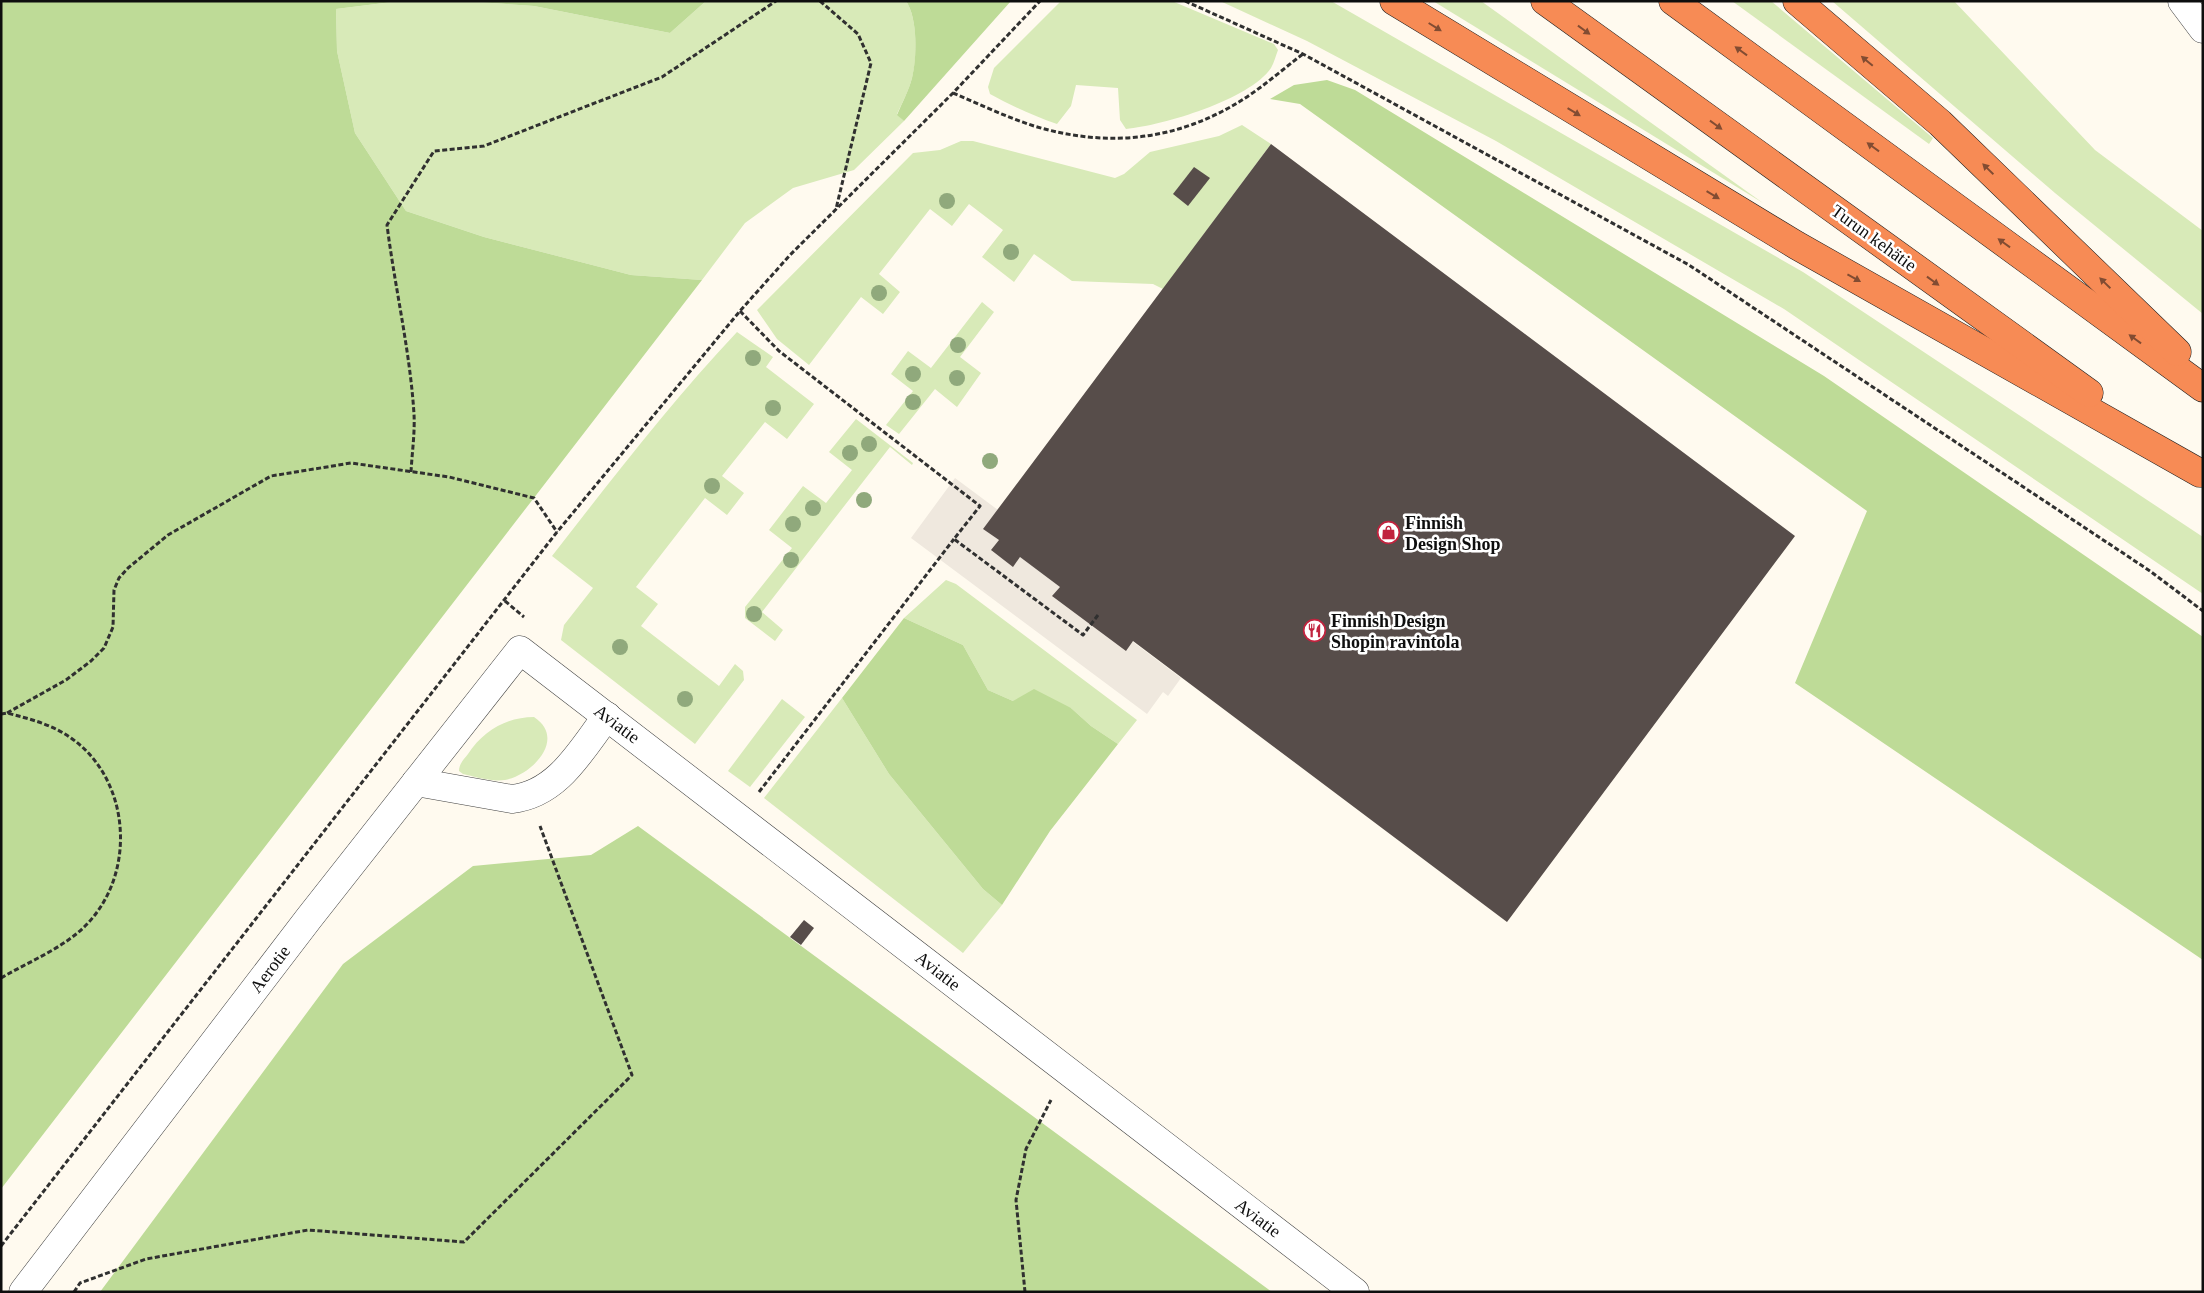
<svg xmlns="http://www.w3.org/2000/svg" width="2204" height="1293" font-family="'Times New Roman',serif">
<rect width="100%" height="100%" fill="#fffaef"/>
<g fill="#d8eab8">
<path d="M400 1H463L534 6 670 33 706 1H906C918 18 917 59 912 78 909 90 902 103 897 114L904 121 854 170 793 188 745 223 702 280 631 275 484 237 406 211 355 133 337 51 336 9Z"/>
<path d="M1061 1H1172L1274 44 1278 50C1276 55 1274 63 1271 68 1249 100 1164 125 1126 129L1120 120 1118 88 1076 85 1071 106 1057 124C1033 116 1012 106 990 94L988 87 994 68Z"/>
<polygon points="1220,1 1331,1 1803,272 2203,537 2203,594 1784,309 1496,141 1307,41"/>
<polygon points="1433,1 1481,1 1763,203"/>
<polygon points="1732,1 1771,1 1933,138 1929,144"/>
<polygon points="1832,1 1954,1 2095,150 2203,231 2203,314 2055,193"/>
<polygon points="1242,125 1271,144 1163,289 1153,284 1072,281 1034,254 1014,282 982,257 1003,230 969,204 952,226 930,209 879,274 900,292 883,314 861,297 809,365 777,339 757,310 913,153 940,150 961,141 973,141 1115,178 1124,174 1150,152 1219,136"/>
<polygon points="982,302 994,312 960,357 981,373 957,407 935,389 899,434 886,425 913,391 891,374 908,351 931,368"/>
<path d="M737 332 773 357 766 367 814 404 787 439 765 422 722 476 744 493 727 515 705 498 636 587 658 604 641 626 719 686 735 664 743 671 744 680 695 744 561 640 564 625 593 588 552 556C612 479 671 402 737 332Z"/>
<polygon points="856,419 913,463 912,465 890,447 762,612 783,630 775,641 745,618 745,607 792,548 769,530 803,486 826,503 852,470 829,452"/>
<polygon points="946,580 956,584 1137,720 1118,744 1091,726 1071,708 1013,701 988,690 963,645 904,618"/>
<polygon points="842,698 889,774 983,889 1002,905 963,953 764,798"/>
<polygon points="782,699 805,717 750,787 728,771"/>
<path d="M534 717C567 739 532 775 505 780 492 782 476 777 463 774L459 771C459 764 464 759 468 754 483 731 507 717 534 717Z"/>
</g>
<g fill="#bedb97">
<polygon points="1,1 400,1 336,9 337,51 355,133 406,211 484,237 631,275 702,280 1,1189"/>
<polygon points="463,1 706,1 670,33 534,6"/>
<path d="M906 1H1011L904 121 897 115C902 103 909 90 912 78 917 59 918 18 906 1Z"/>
<polygon points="1327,80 1355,90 1824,376 2203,637 2203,960 1795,683 1867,511 1300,104 1270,99 1294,85"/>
<polygon points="904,618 963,645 988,690 1013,701 1034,689 1071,708 1091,726 1118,744 1050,831 1002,905 983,889 889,774 842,698"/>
<polygon points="638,826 1272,1292 100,1292 343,964 473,866 591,855"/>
</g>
<polygon fill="#efe8de" points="955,478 998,510 983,529 999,540 992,551 1013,566 1020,557 1181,678 1168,696 1163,692 1147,714 911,538"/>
<g fill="#574d4a">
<polygon points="1271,144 1795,536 1507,922 1133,641 1126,651 1052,596 1060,587 1020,557 1013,567 991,550 999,540 983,529"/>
<polygon points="1194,167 1210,178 1188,206 1173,194"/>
<polygon points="804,920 814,928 801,945 790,937"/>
</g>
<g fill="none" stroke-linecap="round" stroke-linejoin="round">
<defs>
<g id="minor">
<polyline points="2182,1 2203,29"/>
<path d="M416 782 512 799C558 794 581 750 607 716"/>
<polyline points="23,1292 309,918 520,650 1355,1292"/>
</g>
<g id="highway">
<polyline points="1394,1 1796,245 2200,473"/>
<polyline points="1545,1 2089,393"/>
<polyline points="1673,1 2203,388"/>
<polyline points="1797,1 1940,123 2177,352"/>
</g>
</defs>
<use href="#minor" stroke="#414141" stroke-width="29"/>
<use href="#highway" stroke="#1f1f1f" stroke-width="29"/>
<g stroke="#303030" stroke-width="3" stroke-dasharray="5 2.5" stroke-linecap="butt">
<polyline points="820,1 858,34 871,63 836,209"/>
<polyline points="1185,1 1303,54 1689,265 2150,571 2203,611"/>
<path d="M953 93C979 104 1006 117 1034 126 1107 148 1177 141 1242 100 1263 87 1283 69 1303 54"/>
<polyline points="740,311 779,351 980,506 954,539 1083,635 1098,615"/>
<path d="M411 472C412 453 415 433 414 414 410 351 395 288 387 225L434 151 484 146 662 77 776 1"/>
<polyline points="505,601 524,617"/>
<polyline points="7,713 66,680 91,661 104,648 113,627 114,590 119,578 128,568 168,535 271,476 351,463 449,477 534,498 557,532"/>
<path d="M1 714 7 713C30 719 51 724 71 738 130 779 137 871 88 923 66 947 30 961 1 978"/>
<polyline points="759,792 954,539"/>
<polyline points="1,1246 557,532 740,311 790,255 953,93 1040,1"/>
<polyline points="74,1292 80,1283 146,1259 308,1230 464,1242 632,1075 540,826"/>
<polyline points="1025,1292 1016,1200 1026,1149 1051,1100"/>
</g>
<use href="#minor" stroke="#fff" stroke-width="28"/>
<use href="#highway" stroke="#f78b55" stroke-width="28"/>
</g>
<g fill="#90a97c">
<circle cx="947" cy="201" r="8"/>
<circle cx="1011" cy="252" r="8"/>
<circle cx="879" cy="293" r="8"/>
<circle cx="958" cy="345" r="8"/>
<circle cx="753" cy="358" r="8"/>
<circle cx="913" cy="374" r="8"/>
<circle cx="957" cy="378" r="8"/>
<circle cx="913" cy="402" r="8"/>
<circle cx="773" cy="408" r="8"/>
<circle cx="869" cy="444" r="8"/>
<circle cx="850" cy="453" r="8"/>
<circle cx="990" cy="461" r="8"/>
<circle cx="712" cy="486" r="8"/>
<circle cx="864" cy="500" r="8"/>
<circle cx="813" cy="508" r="8"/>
<circle cx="793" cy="524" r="8"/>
<circle cx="791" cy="560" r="8"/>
<circle cx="754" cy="614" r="8"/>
<circle cx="620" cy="647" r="8"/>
<circle cx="685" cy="699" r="8"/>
</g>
<defs><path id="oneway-solid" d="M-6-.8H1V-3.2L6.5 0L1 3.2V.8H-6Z" transform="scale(1.25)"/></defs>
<g fill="#824c32">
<use href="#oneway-solid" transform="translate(1435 27) rotate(32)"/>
<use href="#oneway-solid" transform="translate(1584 30) rotate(36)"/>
<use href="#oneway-solid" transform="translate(1741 51) rotate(-144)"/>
<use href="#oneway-solid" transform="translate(1867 61) rotate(-140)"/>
<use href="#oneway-solid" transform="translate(1574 112) rotate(31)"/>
<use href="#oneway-solid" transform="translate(1716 125) rotate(36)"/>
<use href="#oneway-solid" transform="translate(1873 147) rotate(-144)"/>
<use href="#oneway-solid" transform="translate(1988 169) rotate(-136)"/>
<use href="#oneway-solid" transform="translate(1713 195) rotate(31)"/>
<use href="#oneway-solid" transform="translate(2004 243) rotate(-144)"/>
<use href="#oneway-solid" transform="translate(1854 278) rotate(29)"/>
<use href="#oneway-solid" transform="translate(1933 281) rotate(36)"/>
<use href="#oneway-solid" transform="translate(2105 283) rotate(-136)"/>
<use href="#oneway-solid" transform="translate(2135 339) rotate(-144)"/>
</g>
<defs>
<symbol id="shop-ring" viewBox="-11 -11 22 22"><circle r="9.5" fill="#fff" stroke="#c1233e" stroke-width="1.5"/><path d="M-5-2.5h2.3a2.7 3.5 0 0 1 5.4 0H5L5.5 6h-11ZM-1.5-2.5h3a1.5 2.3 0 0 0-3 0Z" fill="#c1233e"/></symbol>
<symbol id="restaurant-ring" viewBox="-11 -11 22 22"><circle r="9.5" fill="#fff" stroke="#c1233e" stroke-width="1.5"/><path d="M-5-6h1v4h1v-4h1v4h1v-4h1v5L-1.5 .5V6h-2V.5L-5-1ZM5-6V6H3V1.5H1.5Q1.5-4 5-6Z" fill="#c1233e"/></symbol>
</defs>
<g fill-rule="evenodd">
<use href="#shop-ring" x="1376" y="520" width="25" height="25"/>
<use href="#restaurant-ring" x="1302" y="618" width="25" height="25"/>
</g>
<g text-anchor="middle" stroke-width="5" stroke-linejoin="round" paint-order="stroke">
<g font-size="18" fill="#0e0e0e" stroke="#fff">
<text transform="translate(1874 238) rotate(36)" y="6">Turun kehätie</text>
<text transform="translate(617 724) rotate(37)" y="6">Aviatie</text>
<text transform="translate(270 969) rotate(-53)" y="6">Aerotie</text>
<text transform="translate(938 971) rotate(38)" y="6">Aviatie</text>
<text transform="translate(1258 1218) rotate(37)" y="6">Aviatie</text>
</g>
<g font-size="18" font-weight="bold" fill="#0e0e0e" stroke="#fff" text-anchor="start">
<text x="1405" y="529">Finnish<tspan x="1405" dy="21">Design Shop</tspan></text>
<text x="1331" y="627">Finnish Design<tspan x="1331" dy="21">Shopin ravintola</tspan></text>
</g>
</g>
<rect width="2204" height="1293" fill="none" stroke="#0e0e0e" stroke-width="5"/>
</svg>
